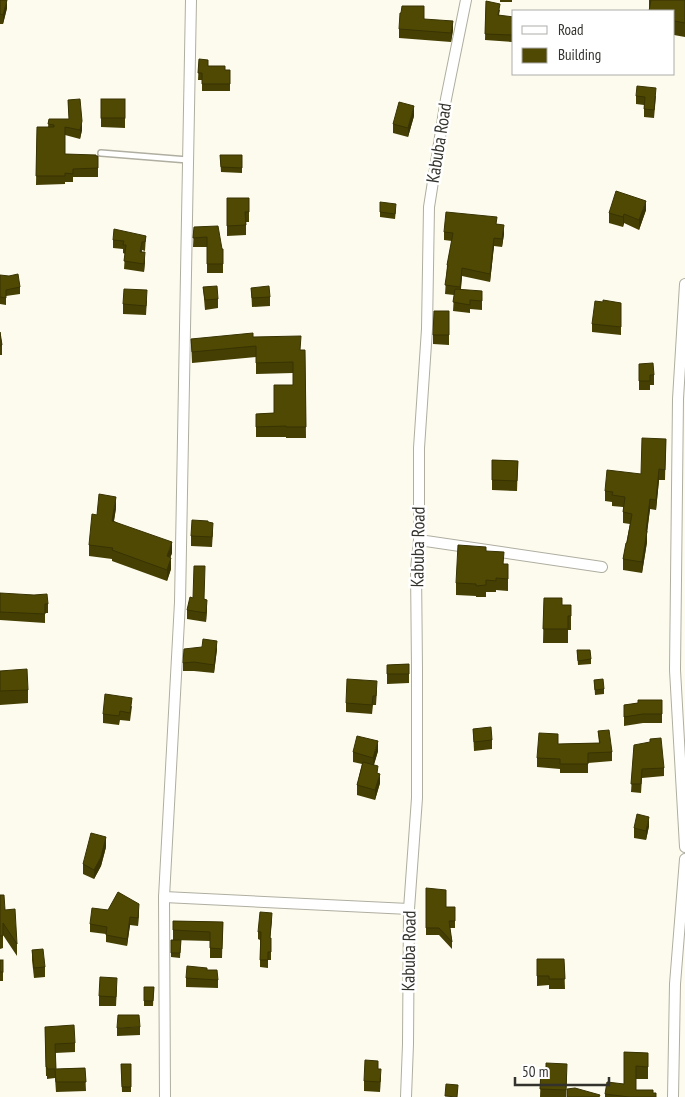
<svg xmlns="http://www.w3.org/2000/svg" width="685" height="1097" font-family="'PT Sans Narrow',sans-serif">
<rect width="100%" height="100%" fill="#fdfbed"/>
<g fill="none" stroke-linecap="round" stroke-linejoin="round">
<defs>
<polyline id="service" points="101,153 188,160"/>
<g id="minor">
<polyline points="685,284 678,399 675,670 685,847"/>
<polyline points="419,540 602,567"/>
<polyline points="164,897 409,909"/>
<polyline points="165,1097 164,897 180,602 191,0"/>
<polyline points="406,1097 408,1044 409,909 417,798 417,668 416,569 419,540 419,448 427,329 429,207 446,99 466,0"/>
<polyline points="673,1097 675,984 685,859"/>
</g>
</defs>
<use href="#service" stroke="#afaea1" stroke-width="8"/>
<use href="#minor" stroke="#afaea1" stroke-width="12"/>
<use href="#service" stroke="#fff" stroke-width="5"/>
<use href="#minor" stroke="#fff" stroke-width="10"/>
</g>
<g fill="#453f03">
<polygon points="0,0 7,8 3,24 0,24"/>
<rect x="500" y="0" width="12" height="2"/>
<polygon points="649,0 685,0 685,37 674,35 674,11 649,9"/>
<polygon points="486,1 500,10 499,15 514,23 512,42 485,40"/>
<polygon points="424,19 453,30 451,42 399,38 399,29"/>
<polygon points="199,59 208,66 225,70 230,70 230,91 202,91 202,80 198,80"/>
<polygon points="636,96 656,96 654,118 644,117 644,105 636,104"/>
<polygon points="101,99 125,99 125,128 101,127"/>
<polygon points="68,100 82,130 80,139 65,135 65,154 98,156 98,177 73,177 73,182 65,182 65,184 36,185 37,127 48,127 49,119 69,119"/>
<polygon points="414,116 408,137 393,133 393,124"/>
<polygon points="220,155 242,155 242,173 221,172"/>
<polygon points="227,198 249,198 249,222 246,222 246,235 227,236"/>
<polygon points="396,209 395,219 380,217 380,212"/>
<polygon points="646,210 639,230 624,223 623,227 609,223 609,213"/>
<polygon points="497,224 504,234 502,247 494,246 490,282 462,276 461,289 482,299 482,310 470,309 470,313 453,311 454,295 445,294 447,265 452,241 444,240 444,232"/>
<polygon points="194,227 222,249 223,249 223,273 207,273 207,247 193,247"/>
<polygon points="146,236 145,251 142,250 142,252 145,261 144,272 124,269 125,254 123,253 123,249 113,248 113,240"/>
<polygon points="0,275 20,287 20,294 6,296 6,305 0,304"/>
<polygon points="203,287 218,299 218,308 205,310"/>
<polygon points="251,288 270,297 270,306 252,307"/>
<polygon points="147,300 146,315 123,314 123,304"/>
<polygon points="603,302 621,303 621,335 592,332 592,324"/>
<polygon points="449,311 449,345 433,344 433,335"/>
<polygon points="0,332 2,345 2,355 0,355"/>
<polygon points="253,337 300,350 305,350 306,438 286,438 286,437 256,437 256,414 274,413 293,385 293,373 256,374 256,357 192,363 191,339"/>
<polygon points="639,364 654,375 654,385 650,385 650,390 639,390"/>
<polygon points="666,439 665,480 659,480 656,510 650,509 647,531 647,542 642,573 623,570 623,559 630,524 623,523 623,507 612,506 612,502 605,501 605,491 641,474"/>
<polygon points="492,460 518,461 517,491 492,490"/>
<polygon points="116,508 114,521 172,553 170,558 171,569 167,581 112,561 112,559 89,556 89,545 97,515"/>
<polygon points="208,522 213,532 212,547 191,546 191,536"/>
<polygon points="486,551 504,564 508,564 508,591 496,590 496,592 486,592 486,597 476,597 476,596 456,595 456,583"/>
<polygon points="0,593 48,604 48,613 45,613 45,623 0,620"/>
<polygon points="544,598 562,605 571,605 571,630 568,630 568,643 543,643"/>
<polygon points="205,599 207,609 206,622 187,619 187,610"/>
<polygon points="202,647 217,649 214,673 194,671 183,671 183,663"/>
<polygon points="577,650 591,659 591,664 578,665"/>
<polygon points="409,664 409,683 387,684 387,665"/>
<polygon points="0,671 28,690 28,703 0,705"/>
<polygon points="594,680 604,689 604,694 595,695"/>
<polygon points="377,690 376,705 373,705 372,714 346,712 346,703"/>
<polygon points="662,700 662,723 643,723 624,726 624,705"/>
<polygon points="132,706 130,721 120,720 119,725 103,723 103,714"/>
<polygon points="473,729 492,740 492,749 474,751"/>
<polygon points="598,731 612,752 612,761 588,763 588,773 560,773 560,769 537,767 537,758 558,744 599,743"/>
<polygon points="634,745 664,768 664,776 642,778 641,793 631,792"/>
<polygon points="378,751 374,765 380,783 375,800 357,795 357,785 362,764 353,762 353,752"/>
<polygon points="649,826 646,840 634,838 634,828"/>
<polygon points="106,847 101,866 94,879 83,874 83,864"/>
<polygon points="426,888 446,907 455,907 455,928 450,928 452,942 452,949 439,935 426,935"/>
<polygon points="0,895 17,944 17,956 3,935 3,948 0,949"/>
<polygon points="139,911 138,926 130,925 127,946 106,942 106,934 90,932 90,924"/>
<polygon points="272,920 270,938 271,938 271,960 268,960 268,968 260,967 260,940 258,939 258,932"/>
<polygon points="173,921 223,922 222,958 210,958 210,941 173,940"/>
<polygon points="171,940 181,940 180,958 171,957"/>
<polygon points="32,950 45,967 45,977 34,978 32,960"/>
<polygon points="537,959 564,959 565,989 549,989 549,985 537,986"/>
<rect x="0" y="960" width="3" height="21"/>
<polygon points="207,970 218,980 218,988 186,987 186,978"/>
<polygon points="117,987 116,1006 99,1006 99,996"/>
<polygon points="144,987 154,987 153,1006 144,1006"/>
<polygon points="45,1027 75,1043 75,1052 55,1053 56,1069 85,1068 86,1091 56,1092 55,1078 47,1079 47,1076 46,1076"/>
<polygon points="140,1027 140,1035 117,1036 117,1028"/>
<polygon points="624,1052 648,1053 648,1079 636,1079 636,1090 653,1093 656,1097 605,1097 605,1094 624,1084"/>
<polygon points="121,1064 131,1064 131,1092 122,1092"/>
<polygon points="378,1069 381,1078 380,1092 364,1091 364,1081"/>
<polygon points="541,1070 567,1074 566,1097 540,1097"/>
</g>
<g fill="#383303">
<polygon points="7,0 7,8 3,24 3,15"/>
<polygon points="453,21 453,30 451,42 451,33"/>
<polygon points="414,106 414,116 408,137 408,128"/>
<polygon points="82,121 82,130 80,139 80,130"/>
<polygon points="646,201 646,210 639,230 639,220"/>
<polygon points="624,214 624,223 623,227 623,217"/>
<polygon points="504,225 504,234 502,247 502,239"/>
<polygon points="494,238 494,246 490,282 490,274"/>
<polygon points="145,252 145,261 144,272 144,264"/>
<polygon points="462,268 462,276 460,296 460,287"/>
<polygon points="659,469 659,480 656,510 656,500"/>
<polygon points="116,497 116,508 112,532 112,521"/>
<polygon points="650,499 650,509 647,534 647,531 647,542 642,573 642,562"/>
<polygon points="172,542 172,553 167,567 167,556"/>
<polygon points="171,558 171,569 167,581 167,570"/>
<polygon points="207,600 207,609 206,622 206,613"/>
<polygon points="217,641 217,649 214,673 214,665"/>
<polygon points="378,741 378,751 373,767 373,758"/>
<polygon points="380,774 380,783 375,800 375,790"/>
<polygon points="649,817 649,826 646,840 646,831"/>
<polygon points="106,837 106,847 101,866 94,879 94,870"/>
<polygon points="139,904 139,911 138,926 138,918"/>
<polygon points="130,917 130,925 127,946 127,939"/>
</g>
<g fill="#504904" stroke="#383303">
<polygon points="0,0 7,0 3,15 0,14"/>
<polygon points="651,0 685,0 685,23 674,21 674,11 649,11"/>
<polygon points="486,1 500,4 498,15 514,17 512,35 485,34"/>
<polygon points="402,6 424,6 424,19 453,21 451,33 399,29 400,13 401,13"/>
<polygon points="199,59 208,60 208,66 225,66 225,70 230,70 230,84 202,84 202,73 198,73"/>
<polygon points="637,86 656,88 654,110 644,109 645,97 636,96"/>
<polygon points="80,99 82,121 80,130 65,127 65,154 96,155 96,156 98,156 98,168 73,169 73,174 65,173 65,176 36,176 37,127 54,127 54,125 48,124 49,119 69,119 68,100"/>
<rect x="101" y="99" width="24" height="19"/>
<polygon points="399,102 414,106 408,128 393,124"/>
<polygon points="220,155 242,155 242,168 221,167"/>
<polygon points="616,191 646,201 639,220 624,214 623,217 609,213"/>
<polygon points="227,198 249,198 249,212 245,212 246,225 227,226"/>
<polygon points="380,202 396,204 395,214 380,212"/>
<polygon points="446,212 497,217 496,224 504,225 502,239 494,238 490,274 462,268 460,287 445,285 448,265 447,265 453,233 444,232"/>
<polygon points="218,226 222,249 223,249 223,264 207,264 207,237 193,238 194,227"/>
<polygon points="114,229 146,236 145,242 142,242 140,252 145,252 144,264 124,261 126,245 123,245 124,241 113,240"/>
<polygon points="18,274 20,287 6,290 6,298 0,297 0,275 9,276"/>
<polygon points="217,286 218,299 205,300 203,287"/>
<polygon points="269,286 270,297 252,298 251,288"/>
<polygon points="124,289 147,290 146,306 123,304"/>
<polygon points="455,289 482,291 482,301 470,300 470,305 453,302"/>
<polygon points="603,300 621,303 621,327 592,324 595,301 603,302"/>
<polygon points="434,311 449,311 449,335 433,335"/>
<polygon points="0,332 2,345 0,346"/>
<polygon points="253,333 253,337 301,336 300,350 305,350 306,427 286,427 286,426 256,427 256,414 274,413 274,385 293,385 293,362 256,363 256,346 192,352 191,339"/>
<polygon points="653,363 654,375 650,375 650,381 639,381 639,364"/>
<polygon points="642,438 666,439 665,470 659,469 656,500 650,499 646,531 647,531 642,562 623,559 626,543 627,543 632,514 623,512 625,497 612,495 613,492 605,491 607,470 641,474"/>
<polygon points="492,460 518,461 517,481 492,480"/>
<polygon points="99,494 116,497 112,521 172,542 167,556 171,558 167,570 112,550 113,548 89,545 92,514 97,515"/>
<polygon points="192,520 208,521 208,522 213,523 212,537 191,536"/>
<polygon points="458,545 486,547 486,551 504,552 503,564 508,564 508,579 496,578 496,581 486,580 486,585 476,586 476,584 456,583"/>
<polygon points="194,566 205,566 204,599 207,600 206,613 187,610 190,597 193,598"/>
<polygon points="0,593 34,595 47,594 48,604 45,604 45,614 0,612"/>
<polygon points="544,598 562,598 562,605 571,605 571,616 568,616 568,629 543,629"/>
<polygon points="203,639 217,641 214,665 194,662 183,663 184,649 202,647"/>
<polygon points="577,650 590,650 591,659 578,661"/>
<polygon points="409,664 409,674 387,674 387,665"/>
<polygon points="27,669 28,690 0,691 0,671"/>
<polygon points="347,679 377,681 376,696 373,696 372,705 346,703"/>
<polygon points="603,679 604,689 595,690 594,680"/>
<polygon points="105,694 132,698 130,713 120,711 119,716 103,714"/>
<polygon points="638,700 662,700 662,714 643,714 624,717 624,705 638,703"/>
<polygon points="491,727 492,740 474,742 473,729"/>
<polygon points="609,730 612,752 588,753 588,764 560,764 560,759 537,758 539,733 558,734 558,744 600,743 598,731"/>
<polygon points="357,736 378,741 373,758 353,752"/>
<polygon points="661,738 664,768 642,769 641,784 631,784 634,745 650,742 650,739"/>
<polygon points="363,762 378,766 377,773 380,774 375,790 357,785"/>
<polygon points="637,814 649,817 646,831 634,828"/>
<polygon points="91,833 106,837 101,857 94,870 83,864"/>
<polygon points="426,888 446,890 446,907 455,907 455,921 449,921 452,942 439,928 426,928"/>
<polygon points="118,892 139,904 138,918 130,917 127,939 106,935 107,927 90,924 92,908 108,910"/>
<polygon points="0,895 4,895 5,910 15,909 17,944 3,923 3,936 0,936"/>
<polygon points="260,912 272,913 270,938 271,938 271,952 268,952 268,960 260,960 261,932 258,932"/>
<polygon points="173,921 223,922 222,949 210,948 210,932 173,930"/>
<polygon points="171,940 181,940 180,953 171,953"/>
<polygon points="43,949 45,967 34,968 32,950"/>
<polygon points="537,959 564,959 565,979 549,979 549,976 537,976"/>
<rect x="0" y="960" width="3" height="12"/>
<polygon points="187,966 207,968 207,970 217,970 218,980 186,978"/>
<polygon points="100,977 117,978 116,997 99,996"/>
<polygon points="144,987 154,987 153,1001 144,1001"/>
<polygon points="118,1015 139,1015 140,1027 117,1028"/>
<polygon points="74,1025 75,1043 55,1044 56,1069 85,1068 86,1082 56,1082 55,1069 47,1069 47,1067 46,1067 45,1027"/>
<polygon points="624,1052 648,1053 648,1067 636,1066 636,1090 653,1090 653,1093 656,1093 656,1097 629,1097 605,1094 607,1082 624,1084"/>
<polygon points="365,1060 378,1061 378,1069 381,1069 380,1082 364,1081"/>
<polygon points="546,1063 567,1064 566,1090 540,1089 541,1070 546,1070"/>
<polygon points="121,1064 131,1064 131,1087 122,1087"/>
<polygon points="446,1084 458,1085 457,1097 445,1096"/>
<polygon points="575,1088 600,1095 599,1097 567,1097 567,1089"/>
</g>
<g text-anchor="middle" stroke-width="5" stroke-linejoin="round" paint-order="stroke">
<g font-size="18" fill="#33322d" stroke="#fff">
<text transform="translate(439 143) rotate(-81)" y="6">Kabuba Road</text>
<text transform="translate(418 547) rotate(-89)" y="6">Kabuba Road</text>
<text transform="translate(409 951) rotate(-89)" y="6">Kabuba Road</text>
</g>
</g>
<rect x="512" y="10" width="162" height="65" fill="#ffffff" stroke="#adadab"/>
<rect x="522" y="26" width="25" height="8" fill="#ffffff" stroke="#adadab"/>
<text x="558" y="35" font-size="15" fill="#33322d">Road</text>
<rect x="522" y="48" width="25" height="15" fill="#504904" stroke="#adadab"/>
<text x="558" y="60" font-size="15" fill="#33322d">Building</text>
<path d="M515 1077v8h94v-8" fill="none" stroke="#33322d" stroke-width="2.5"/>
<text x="522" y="1077" font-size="15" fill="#33322d" stroke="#ffffff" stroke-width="4" paint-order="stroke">50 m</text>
</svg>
